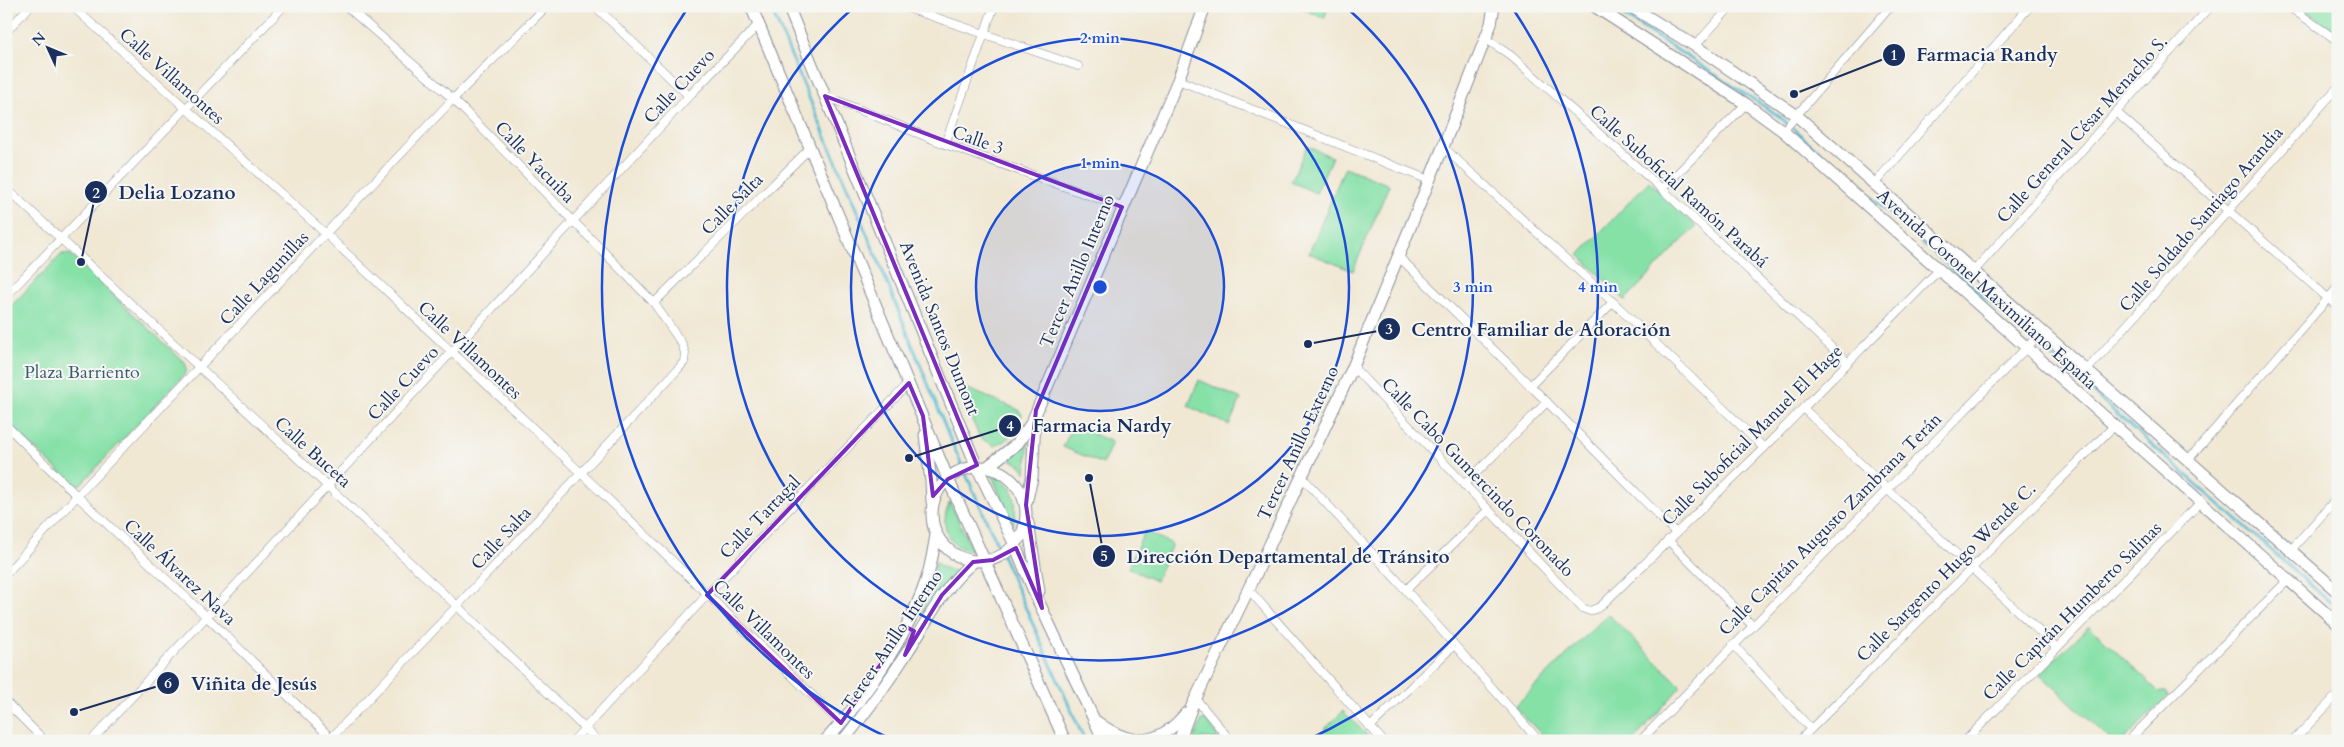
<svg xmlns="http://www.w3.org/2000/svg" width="2344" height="747" font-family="Cardo,serif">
<rect width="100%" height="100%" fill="#f6f6f2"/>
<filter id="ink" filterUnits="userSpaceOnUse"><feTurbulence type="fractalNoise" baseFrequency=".02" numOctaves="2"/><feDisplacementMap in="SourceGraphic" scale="10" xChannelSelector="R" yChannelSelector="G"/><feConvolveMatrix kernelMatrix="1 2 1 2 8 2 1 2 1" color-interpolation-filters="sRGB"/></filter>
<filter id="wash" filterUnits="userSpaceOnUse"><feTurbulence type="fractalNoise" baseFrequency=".0096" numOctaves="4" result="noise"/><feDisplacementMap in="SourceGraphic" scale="20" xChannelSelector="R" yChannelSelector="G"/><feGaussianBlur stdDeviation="1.12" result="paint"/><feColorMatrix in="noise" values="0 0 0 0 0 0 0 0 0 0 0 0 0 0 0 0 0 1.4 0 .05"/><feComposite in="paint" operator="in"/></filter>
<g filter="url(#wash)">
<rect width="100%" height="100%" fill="#f1e8d4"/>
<g fill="#86e1a7" stroke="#508882">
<polygon points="1297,6 1329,6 1324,18"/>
<polygon points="2299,6 2338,6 2338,34"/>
<polygon points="1307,146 1332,157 1316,193 1291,182"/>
<polygon points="1345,167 1389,185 1353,271 1309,253"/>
<polygon points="1649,181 1696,226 1625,300 1579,255"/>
<polygon points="62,254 70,254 186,364 186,373 81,484 74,485 6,422 6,311"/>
<polygon points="1199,380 1241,399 1229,425 1188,406"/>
<polygon points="961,386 1019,410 1022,415 1008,439 995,446 980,438 959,391"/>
<polygon points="1073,425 1112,442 1103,464 1063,447"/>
<polygon points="1029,436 1026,473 1020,465 1010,459 1025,445"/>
<path d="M991 473C1015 483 1019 502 1013 526Z"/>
<path d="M950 502 972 550C946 549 939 522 950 502Z"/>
<polygon points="1145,531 1172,544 1156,581 1128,568"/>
<polygon points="936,562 941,567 955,571 921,616"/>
<polygon points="1608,614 1681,686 1633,741 1549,741 1514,707"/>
<polygon points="2089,626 2159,692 2166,692 2168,696 2123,741 2112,741 2040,674"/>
<polygon points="1343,711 1373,741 1313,741"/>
<polygon points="1205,719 1207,720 1219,739 1202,738 1201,741 1193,741 1202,720"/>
</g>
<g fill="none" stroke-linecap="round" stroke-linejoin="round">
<g stroke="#54bad3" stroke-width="3">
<polyline points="770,6 878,260 949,436 1085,741"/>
<polyline points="1609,6 1779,116 2338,609"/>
</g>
</g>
</g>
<g filter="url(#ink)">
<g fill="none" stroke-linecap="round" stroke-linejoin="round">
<defs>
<g id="street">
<polyline points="72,6 326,234 581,473 841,723"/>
<polyline points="595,6 689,96"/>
<polyline points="902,6 1078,66"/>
<polyline points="2288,6 2338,41"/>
<polyline points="6,32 30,6"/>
<polyline points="1486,39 1510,55 1662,189 1847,362"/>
<polyline points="1695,46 1731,6"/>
<polyline points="1178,80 1429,180"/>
<polyline points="825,96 945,144 1122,207"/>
<polyline points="2117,113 2338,307"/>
<polyline points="1783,131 1891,6"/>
<polyline points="945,144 994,6"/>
<polyline points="1443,147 1613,302 1764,448"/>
<polyline points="1875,183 2030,6"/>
<polyline points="6,188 457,606 598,741"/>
<polyline points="1662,189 1746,104"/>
<polyline points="1398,256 1547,402 1676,533"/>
<polyline points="1974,271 2211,6"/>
<polyline points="6,296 284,6"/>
<polyline points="654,303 810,148"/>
<polyline points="1353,367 1582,608 1590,611 1600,607 1764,448 1940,269"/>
<polyline points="2087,370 2338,87"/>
<polyline points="1530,386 1613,302"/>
<polyline points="1803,408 1887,489 2056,647"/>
<polyline points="6,425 77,496 207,617 334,741"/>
<polyline points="2188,460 2338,287"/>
<polyline points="1302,477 1406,590 1539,741"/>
<polyline points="1464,485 1547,402"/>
<polyline points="1668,540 1752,625"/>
<polyline points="2291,550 2338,497"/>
<polyline points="6,574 77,496 453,99 547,6"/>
<polyline points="1249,590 1383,741"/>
<polyline points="1406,590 1488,510"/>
<polyline points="1733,644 1810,728"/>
<polyline points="1195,698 1231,741"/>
<polyline points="6,702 45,741"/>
<polyline points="1370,727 1453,646"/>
<polyline points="331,738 457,606 679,368 684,362 685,353 682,344 654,303 453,99 346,6"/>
<polyline points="91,741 689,96 759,24"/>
<polyline points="573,741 707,595 909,383"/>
<polyline points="1640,741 2043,331"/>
<polyline points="1799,741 2115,425"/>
<polyline points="1965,741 2201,502"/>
<polyline points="2128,741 2288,580"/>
<polyline points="2293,741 2338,694"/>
</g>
<g id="secondary">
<polyline points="751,6 948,479 1065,741"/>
<polyline points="788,6 977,467 1015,545 1035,594 1104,741"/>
<polyline points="1594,6 1746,104 1783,131 2338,624"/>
<polyline points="1630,6 1695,46 1796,115 2338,592"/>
<polyline points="925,435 931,481 932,502"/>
<circle cx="979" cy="514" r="47"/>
<polyline points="987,467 1018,443 1032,422 1178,80 1205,6"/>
<polyline points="1026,503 1032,478 1035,420"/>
<polyline points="1028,523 1039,591"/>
<path d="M1097 722C1130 747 1159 747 1186 713"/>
<path d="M825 741C864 699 906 638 925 584 931 568 933 552 936 535"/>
<path d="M843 741C865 713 887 684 906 654 927 622 943 587 973 562"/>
<polyline points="1179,741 1192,706 1265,555 1353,367 1443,147 1491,24 1494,6"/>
</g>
</defs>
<use href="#street" stroke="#868c99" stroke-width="9"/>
<use href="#secondary" stroke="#868c99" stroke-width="13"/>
<use href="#street" stroke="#fff" stroke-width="8"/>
<use href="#secondary" stroke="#fff" stroke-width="11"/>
</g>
</g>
<path fill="none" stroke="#7b2cbf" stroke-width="4" stroke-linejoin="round" d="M825 96 1122 207 1036 410 1026 505 1042 608 1016 548 993 560 973 562 942 595 905 655 914 631 906 627 841 723 707 595 909 383 923 416 933 496 948 479 977 465Z"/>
<circle cx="1100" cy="287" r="124" fill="#1d4ed8" fill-opacity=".12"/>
<g fill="none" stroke="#1d4ed8" stroke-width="2.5">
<circle cx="1100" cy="287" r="124"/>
<circle cx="1100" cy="287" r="249"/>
<path d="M1347 8A373 373 0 1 1 853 8"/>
<path d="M893 740A498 498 0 0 1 687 9M1513 9A498 498 0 0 1 1307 740"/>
</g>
<g text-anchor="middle" stroke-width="4" stroke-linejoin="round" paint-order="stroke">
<g font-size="18" fill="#1b2f5e" stroke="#f6f6f2">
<text transform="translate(172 76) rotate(42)" y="6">Calle Villamontes</text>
<text transform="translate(679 86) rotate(-47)" y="6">Calle Cuevo</text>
<text transform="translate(2082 129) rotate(-48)" y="6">Calle General César Menacho S.</text>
<text transform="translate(978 140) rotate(20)" y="6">Calle 3</text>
<text transform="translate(535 162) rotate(46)" y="6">Calle Yacuiba</text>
<text transform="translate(1679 186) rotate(42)" y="6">Calle Suboficial Ramón Parabá</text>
<text transform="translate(732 204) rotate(-45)" y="6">Calle Salta</text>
<text transform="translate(2201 219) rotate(-49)" y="6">Calle Soldado Santiago Arandia</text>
<text transform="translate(1077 271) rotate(-67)" y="6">Tercer Anillo Interno</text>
<text transform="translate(264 278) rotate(-47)" y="6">Calle Lagunillas</text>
<text transform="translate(1987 289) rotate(42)" y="6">Avenida Coronel Maximiliano España</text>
<text transform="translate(940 328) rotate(68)" y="6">Avenida Santos Dumont</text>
<text transform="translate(470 350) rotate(43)" y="6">Calle Villamontes</text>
<text transform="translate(403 383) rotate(-47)" y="6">Calle Cuevo</text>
<text transform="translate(1752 435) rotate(-45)" y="6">Calle Suboficial Manuel El Hage</text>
<text transform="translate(1298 443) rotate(-65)" y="6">Tercer Anillo Externo</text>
<text transform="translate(313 452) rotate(42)" y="6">Calle Buceta</text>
<text transform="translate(1478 477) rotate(46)" y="6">Calle Cabo Gumercindo Coronado</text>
<text transform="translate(760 517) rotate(-46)" y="6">Calle Tartagal</text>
<text transform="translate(1830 524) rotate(-45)" y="6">Calle Capitán Augusto Zambrana Terán</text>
<text transform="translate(501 538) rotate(-47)" y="6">Calle Salta</text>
<text transform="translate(180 572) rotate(43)" y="6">Calle Álvarez Nava</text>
<text transform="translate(1946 572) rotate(-45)" y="6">Calle Sargento Hugo Wende C.</text>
<text transform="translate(2072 611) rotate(-45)" y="6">Calle Capitán Humberto Salinas</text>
<text transform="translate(764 629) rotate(44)" y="6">Calle Villamontes</text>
<text transform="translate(892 640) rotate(-56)" y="6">Tercer Anillo Interno</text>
</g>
<g font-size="18" fill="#365c70" stroke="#f6f6f2">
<text x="82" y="378">Plaza Barriento</text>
</g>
</g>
<circle cx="1100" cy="287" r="8" fill="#1d4ed8" stroke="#f6f6f2" stroke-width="2.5"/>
<g font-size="15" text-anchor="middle" font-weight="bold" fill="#1d4ed8" stroke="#f6f6f2" stroke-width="4" stroke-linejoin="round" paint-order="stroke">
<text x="1100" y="43">2 min</text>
<text x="1100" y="168">1 min</text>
<text x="1473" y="292">3 min</text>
<text x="1598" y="292">4 min</text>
</g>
<path fill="none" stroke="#1b2f5e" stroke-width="2" d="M1794 94L1894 55M81 262L96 192M1308 344L1389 329M909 458L1010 426M1089 478L1104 556M74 712L168 683"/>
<g fill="#1b2f5e" stroke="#f6f6f2" stroke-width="2">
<circle cx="1794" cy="94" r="5"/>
<circle cx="81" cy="262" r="5"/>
<circle cx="1308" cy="344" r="5"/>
<circle cx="909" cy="458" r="5"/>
<circle cx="1089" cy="478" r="5"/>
<circle cx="74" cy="712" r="5"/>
<circle cx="1894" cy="55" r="12"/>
<circle cx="96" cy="192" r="12"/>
<circle cx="1389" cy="329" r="12"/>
<circle cx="1010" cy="426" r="12"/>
<circle cx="1104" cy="556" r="12"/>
<circle cx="168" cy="683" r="12"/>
</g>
<g font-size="15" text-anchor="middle" font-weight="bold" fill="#fff">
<text x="1894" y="60">1</text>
<text x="96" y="198">2</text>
<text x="1389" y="334">3</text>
<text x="1010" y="431">4</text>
<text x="1104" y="561">5</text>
<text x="168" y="688">6</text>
</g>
<g font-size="19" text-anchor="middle" font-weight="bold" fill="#1b2f5e" stroke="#f6f6f2" stroke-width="4" stroke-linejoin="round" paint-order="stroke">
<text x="1987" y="61">Farmacia Randy</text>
<text x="177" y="199">Delia Lozano</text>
<text x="1541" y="336">Centro Familiar de Adoración</text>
<text x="1102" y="432">Farmacia Nardy</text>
<text x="1288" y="563">Dirección Departamental de Tránsito</text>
<text x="254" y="690">Viñita de Jesús</text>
</g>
<rect width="2344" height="747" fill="none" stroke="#f6f6f2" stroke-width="25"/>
<g transform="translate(48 48) rotate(314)" stroke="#f6f6f2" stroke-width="4" paint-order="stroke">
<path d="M0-4L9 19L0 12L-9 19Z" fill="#1b2f5e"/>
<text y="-8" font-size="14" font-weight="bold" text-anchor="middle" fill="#1b2f5e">N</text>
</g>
</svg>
